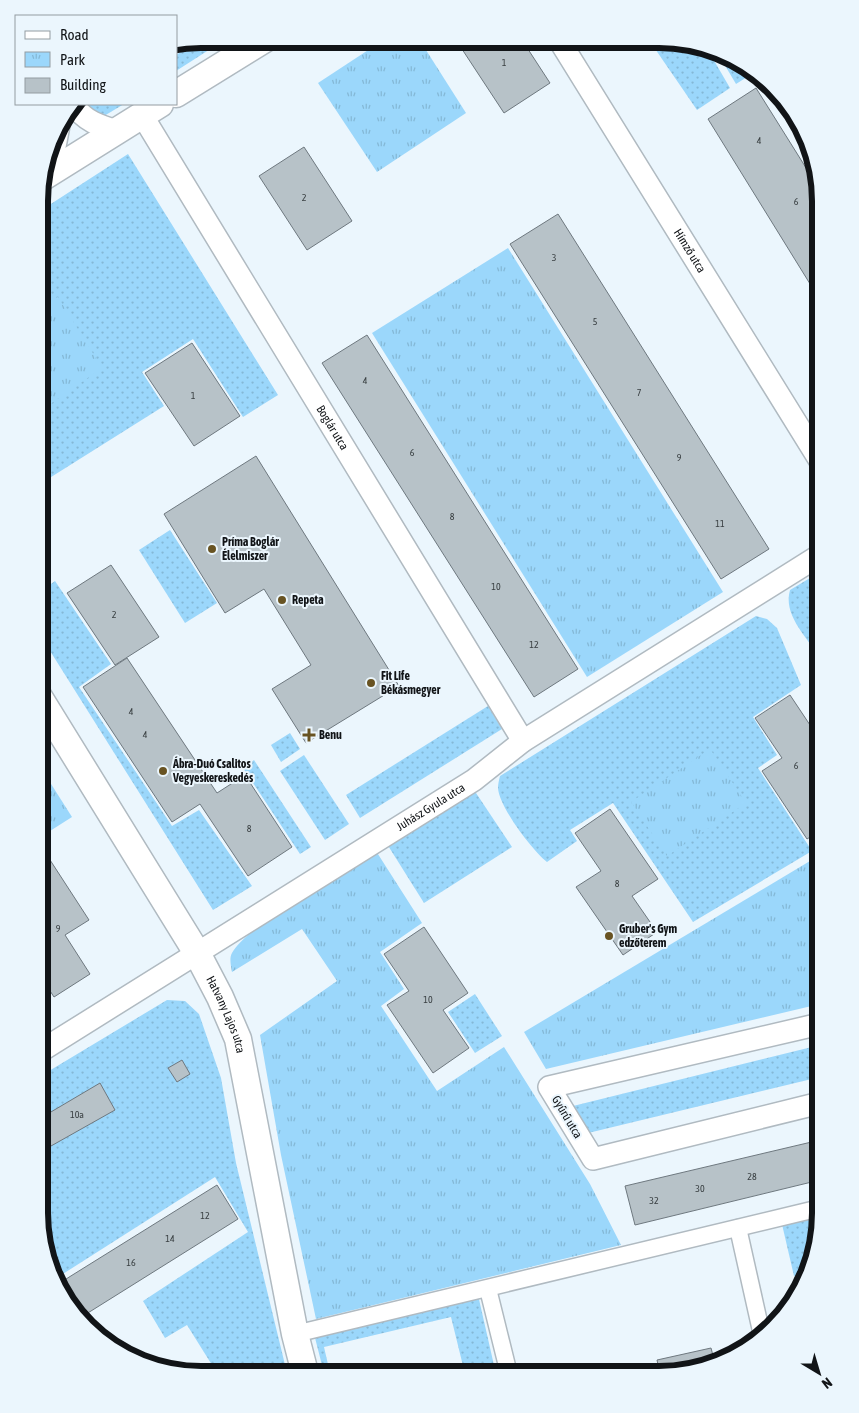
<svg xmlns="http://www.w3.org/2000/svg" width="859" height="1413" font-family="'Asap Condensed',sans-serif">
<defs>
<pattern id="grass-dots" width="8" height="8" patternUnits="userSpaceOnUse" patternTransform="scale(1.25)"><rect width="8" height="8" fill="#9bd7fb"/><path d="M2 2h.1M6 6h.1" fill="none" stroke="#84b8d6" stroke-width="1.8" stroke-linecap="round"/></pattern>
<pattern id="park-tufts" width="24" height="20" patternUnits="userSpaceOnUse" patternTransform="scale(1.25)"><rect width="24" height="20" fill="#9bd7fb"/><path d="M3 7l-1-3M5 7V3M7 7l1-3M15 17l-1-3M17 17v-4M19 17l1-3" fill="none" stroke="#84b8d6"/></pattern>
</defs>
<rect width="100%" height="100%" fill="#ebf6fd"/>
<g fill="url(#grass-dots)">
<polygon points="201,39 226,39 176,71 176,55"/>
<polygon points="649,40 680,40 709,52 730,88 697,110"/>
<polygon points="720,57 755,72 736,84"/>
<polygon points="94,104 124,104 104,116 83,105"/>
<polygon points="128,154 278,395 243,417 193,339 142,372 164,406 40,484 40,211"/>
<polygon points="170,530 217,603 185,623 139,550"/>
<path d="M820 572V652L817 654C805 635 783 614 790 590Z"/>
<polygon points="55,581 111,664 79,687 172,826 199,810 252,886 213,910 40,635 40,592"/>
<path d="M756 616 767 619 777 628 801 685 753 717 777 755 758 768 812 851 693 922 613 803 570 830 577 841 547 862C532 850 499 807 498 788 498 784 499 780 500 776Z"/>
<polygon points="488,706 502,729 360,818 346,795"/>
<polygon points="290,733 300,749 281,762 271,745"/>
<polygon points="304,755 349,824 325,840 280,771"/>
<polygon points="254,760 311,847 300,854 243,768"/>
<polygon points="474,790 512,847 424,903 387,844"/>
<polygon points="475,994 502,1036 475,1053 448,1012"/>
<polygon points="167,1000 185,1001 199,1014 221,1078 236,1163 287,1373 200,1373 212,1365 187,1325 165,1338 143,1301 248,1232 215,1177 55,1279 51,1274 39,1213 39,1077"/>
<polygon points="820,1045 820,1077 584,1134 569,1107"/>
<path d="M812 1213C817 1234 818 1253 807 1273L794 1276 781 1220Z"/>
<polygon points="478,1295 496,1374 465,1374 451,1317 324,1347 330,1373 324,1373 313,1330"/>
</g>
<g fill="url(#park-tufts)">
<polygon points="385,39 419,39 466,113 377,172 318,83"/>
<polygon points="508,248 723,592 587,677 372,333"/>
<polygon points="58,297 102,368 40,411 40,308"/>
<polygon points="710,749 746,803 667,856 631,802"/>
<polygon points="39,765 72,817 39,838"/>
<path d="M376 851 422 923 380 952 404 989 381 1006 437 1091 504 1047 590 1184 621 1245 316 1319 281 1155 260 1035 337 981 302 929 232 972C231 966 229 958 232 953 246 926 346 870 376 851Z"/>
<polygon points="820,855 820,1004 546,1069 524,1032"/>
</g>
<g fill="#b7c2c8" stroke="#6e787f">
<polygon points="456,40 522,40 550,83 504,113"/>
<polygon points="756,88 818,187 820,200 820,300 708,119"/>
<polygon points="304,147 352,221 307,250 259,176"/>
<polygon points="558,214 769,549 721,579 510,244"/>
<polygon points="367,335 578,669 534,697 322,363"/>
<polygon points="192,343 240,416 194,446 145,373"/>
<polygon points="256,456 399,686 306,743 272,689 311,665 264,589 225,613 164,514"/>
<polygon points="111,565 159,637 115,665 67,593"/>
<polygon points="127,658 217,793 245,775 292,847 248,876 200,804 172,822 83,687"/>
<polygon points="790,695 820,740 820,772 811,778 820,791 820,831 807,839 762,771 782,758 755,718"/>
<polygon points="610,809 658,879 632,896 657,932 623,955 576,887 601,871 575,833"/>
<polygon points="39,843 89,920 65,935 90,974 54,997 39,974"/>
<polygon points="424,927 468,993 443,1010 469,1048 433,1073 387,1005 409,991 384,954"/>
<polygon points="182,1060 190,1074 177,1082 168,1068"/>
<polygon points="100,1083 115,1110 51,1146 39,1125 39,1119"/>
<polygon points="820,1140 820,1180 635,1225 625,1186"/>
<polygon points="217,1185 238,1219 83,1316 58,1284"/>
<polygon points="711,1348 715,1363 660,1374 657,1360"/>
</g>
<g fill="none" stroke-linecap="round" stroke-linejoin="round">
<defs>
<g id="pedestrian">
<polyline points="738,1228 761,1331"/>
<polyline points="488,1289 509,1374"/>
<polyline points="295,1334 820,1208"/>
</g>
<g id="minor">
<path id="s1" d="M559 40 820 461"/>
<path d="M74 105C84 121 100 126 117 131"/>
<path id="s2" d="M142 115 523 741"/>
<polyline points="47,175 54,152 59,125"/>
<path id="s3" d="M39 1052 474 780 523 741 820 555"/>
<polyline points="820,1103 593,1159 549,1087 820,1024"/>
</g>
<g id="tertiary">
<polyline points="176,94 265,39"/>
<polyline points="40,179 160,104"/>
<path id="s4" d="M39 697 197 953 220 997 238 1039 295 1334 305 1373"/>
</g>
</defs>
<use href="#pedestrian" stroke="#b0bac1" stroke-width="19"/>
<use href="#minor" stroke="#b0bac1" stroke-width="24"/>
<use href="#tertiary" stroke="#b0bac1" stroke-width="29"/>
<use href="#pedestrian" stroke="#fff" stroke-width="16"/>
<use href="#minor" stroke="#fff" stroke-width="21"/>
<use href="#tertiary" stroke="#fff" stroke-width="26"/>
</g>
<g fill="#685322" stroke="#ebf6fd" stroke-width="2">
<circle cx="212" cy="549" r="5"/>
<circle cx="282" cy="600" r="5"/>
<circle cx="371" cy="683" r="5"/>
<path d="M306.5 727.5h5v5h5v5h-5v5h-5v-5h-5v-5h5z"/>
<circle cx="163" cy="771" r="5"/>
<circle cx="609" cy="936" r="5"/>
</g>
<g text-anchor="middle" stroke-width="4" stroke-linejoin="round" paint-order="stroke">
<g font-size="10" fill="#3a4043">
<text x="504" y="66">1</text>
<text x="759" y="144">4</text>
<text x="304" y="201">2</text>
<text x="796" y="205">6</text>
<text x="554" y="261">3</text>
<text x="595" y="325">5</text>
<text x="365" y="384">4</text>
<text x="639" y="396">7</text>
<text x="193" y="399">1</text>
<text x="412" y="456">6</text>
<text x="679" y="461">9</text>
<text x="452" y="520">8</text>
<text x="720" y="527">11</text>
<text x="496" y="590">10</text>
<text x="114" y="618">2</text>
<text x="534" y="648">12</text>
<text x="131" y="715">4</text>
<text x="145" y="738">4</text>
<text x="796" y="769">6</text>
<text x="249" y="832">8</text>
<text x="617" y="887">8</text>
<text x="58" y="932">9</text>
<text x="428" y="1003">10</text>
<text x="77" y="1118">10a</text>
<text x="752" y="1180">28</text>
<text x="700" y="1192">30</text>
<text x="654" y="1204">32</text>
<text x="205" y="1219">12</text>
<text x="170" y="1242">14</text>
<text x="131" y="1266">16</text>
</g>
<g font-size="12" fill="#111417" stroke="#ebf6fd">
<text dy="4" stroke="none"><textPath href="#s1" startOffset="248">Hímző utca</textPath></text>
<text dy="4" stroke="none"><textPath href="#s2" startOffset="366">Boglár utca</textPath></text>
<text dy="4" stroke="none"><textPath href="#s3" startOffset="462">Juhász Gyula utca</textPath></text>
<text dy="4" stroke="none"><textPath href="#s4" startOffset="369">Hatvany Lajos utca</textPath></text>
<text transform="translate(567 1117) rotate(59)" y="4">Gyűrű utca</text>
</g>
<g font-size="12" font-weight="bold" fill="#111417" stroke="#ebf6fd" text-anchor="start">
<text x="222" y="546">Príma Boglár<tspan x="222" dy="14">Élelmiszer</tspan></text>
<text x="292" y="604">Repeta</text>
<text x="381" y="680">Fit Life<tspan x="381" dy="14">Békásmegyer</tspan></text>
<text x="319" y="739">Benu</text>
<text x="173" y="768">Ábra-Duó Csalitos<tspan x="173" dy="14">Vegyeskereskedés</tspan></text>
<text x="619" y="933">Gruber's Gym<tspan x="619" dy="14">edzőterem</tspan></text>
</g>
</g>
<path d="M0 0H859V1413H0ZM201 48H659A153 153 0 0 1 812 201V1213A153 153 0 0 1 659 1366H201A153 153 0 0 1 48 1213V201A153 153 0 0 1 201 48Z" fill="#ebf6fd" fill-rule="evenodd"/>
<path fill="none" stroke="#111417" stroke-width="6" d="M201 48H659A153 153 0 0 1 812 201V1213A153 153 0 0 1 659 1366H201A153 153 0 0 1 48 1213V201A153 153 0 0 1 201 48Z"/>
<rect x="15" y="15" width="162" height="90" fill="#ebf6fd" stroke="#949ca1"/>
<rect x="25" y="31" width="25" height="8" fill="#ffffff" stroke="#949ca1"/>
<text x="60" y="40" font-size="15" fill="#111417">Road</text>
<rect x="25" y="52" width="25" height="15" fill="url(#park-tufts)" stroke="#949ca1"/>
<text x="60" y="65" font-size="15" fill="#111417">Park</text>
<rect x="25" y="78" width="25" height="15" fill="#b7c2c8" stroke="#949ca1"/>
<text x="60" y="90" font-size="15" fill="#111417">Building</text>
<g transform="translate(819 1373) rotate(142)" stroke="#ebf6fd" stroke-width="4" paint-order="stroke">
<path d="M0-4L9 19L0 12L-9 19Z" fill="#111417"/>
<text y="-8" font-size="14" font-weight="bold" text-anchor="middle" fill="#111417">N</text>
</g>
</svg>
